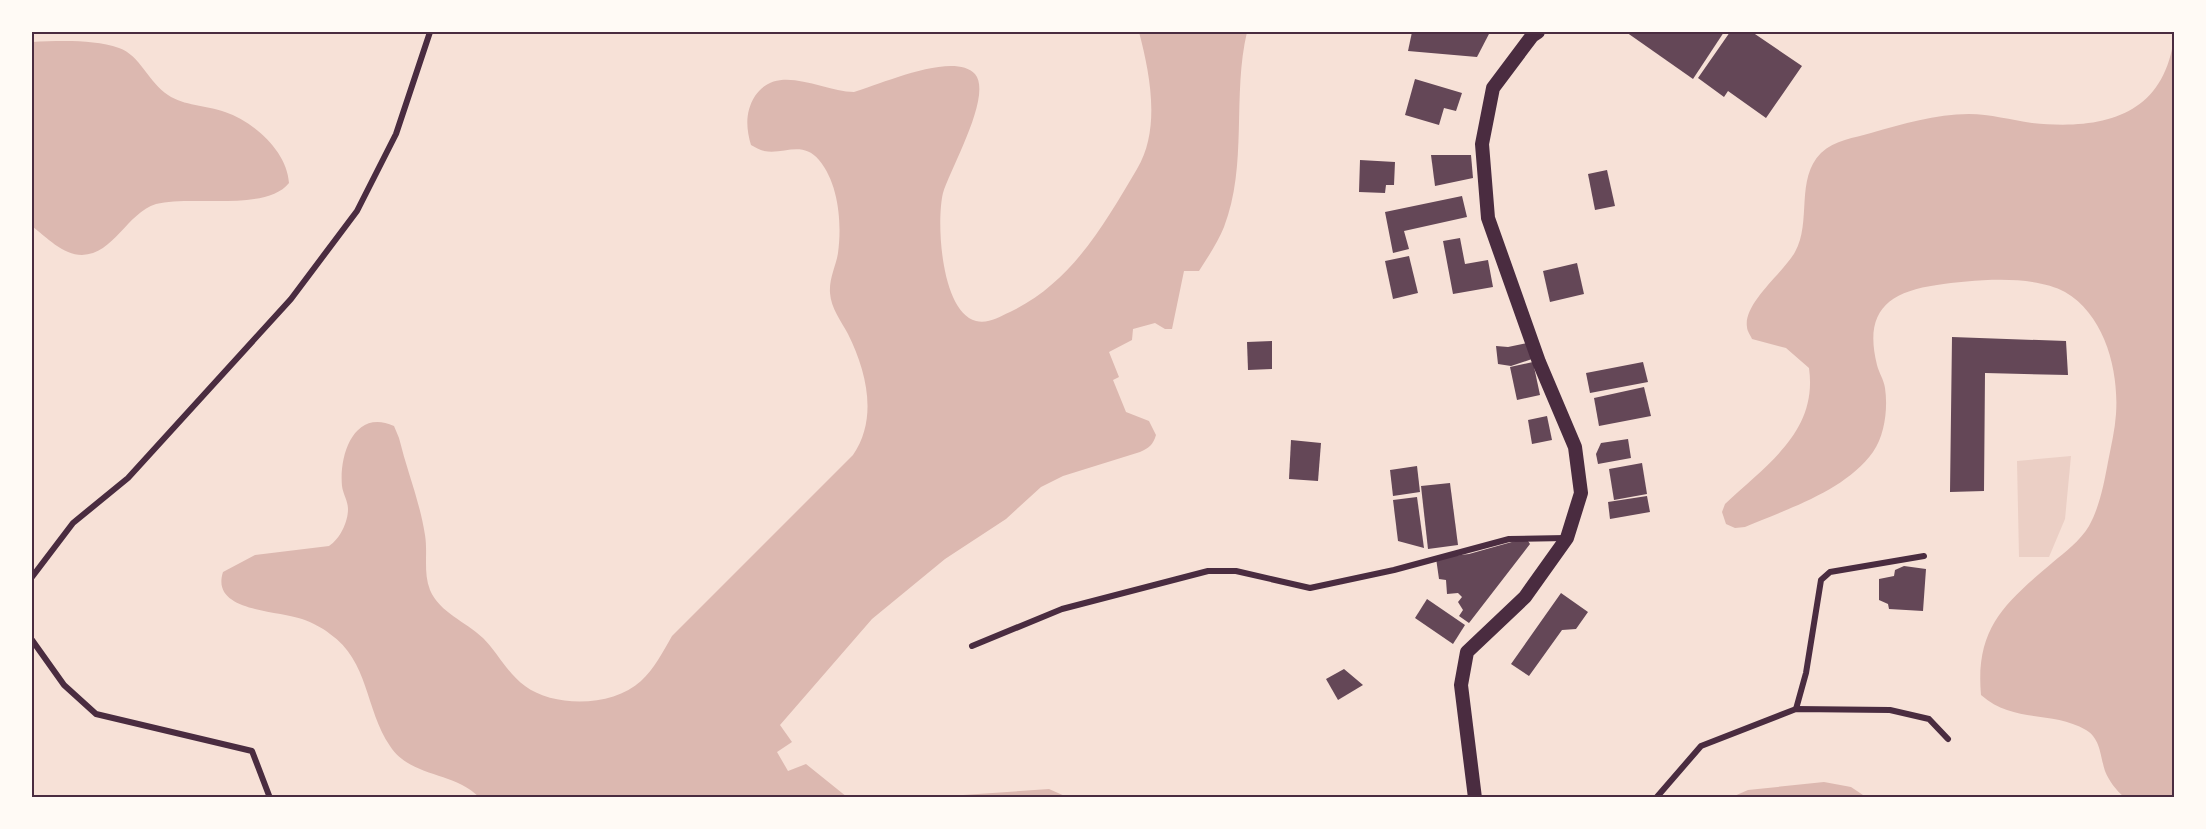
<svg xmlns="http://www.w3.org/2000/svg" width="2206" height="829" font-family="Cabin,sans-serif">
<rect width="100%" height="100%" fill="#f7e1d7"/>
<polygon fill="#ebcfc5" points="2071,456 2065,519 2049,557 2019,557 2017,461"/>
<g fill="#dcb8b0">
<path d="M1139 32H1247C1232 95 1248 165 1224 227 1218 242 1208 257 1199 271H1184L1172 329H1165L1155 323 1133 329 1132 340 1109 352 1119 377 1113 380 1126 412 1149 421 1156 435C1153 445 1149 448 1140 452L1063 476 1041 487 1006 519 945 559 872 619 780 725 792 742 777 752 788 771 806 764 847 797H479C453 771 411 778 390 746 365 709 369 661 330 634 323 628 311 622 302 619 278 610 210 612 223 572L255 555 329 546C340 539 348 522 348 509 348 501 343 494 342 486 339 455 354 408 394 426L399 438C407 471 420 502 425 535 428 554 423 572 430 590 440 613 465 621 483 638 498 653 507 673 525 686 555 708 613 707 641 681 654 669 663 652 672 636L853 455C878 419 867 372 848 334 841 321 831 308 830 293 829 278 836 266 838 253 842 224 839 184 819 160 802 140 784 155 764 151 760 150 755 147 751 145 746 128 745 112 755 96 778 62 822 92 854 92 880 85 953 51 975 74 993 95 950 169 943 193 936 222 941 312 976 321 988 324 999 317 1010 312 1071 283 1104 225 1137 169 1161 129 1150 74 1139 32Z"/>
<path d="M2174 37V797H2124C2116 790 2109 781 2105 771 2100 756 2101 739 2086 730 2052 710 2014 724 1981 695 1975 628 2005 603 2052 563 2065 552 2080 541 2089 526 2100 506 2104 483 2108 462 2111 446 2115 430 2116 414 2119 371 2105 315 2065 292 2033 274 1972 280 1937 285 1886 292 1864 313 1877 365 1879 373 1884 380 1885 388 1888 408 1885 435 1873 452 1845 491 1787 509 1745 527L1735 528 1726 524 1722 512 1725 504C1767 464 1818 432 1809 368L1786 348 1752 339C1751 336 1747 331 1747 327 1743 303 1784 272 1795 252 1812 222 1795 179 1821 153 1835 140 1854 138 1871 133 1903 124 1935 114 1969 114 1990 114 2011 120 2032 123 2102 130 2164 117 2174 37Z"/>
<path d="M32 42C58 41 93 39 119 48 140 55 149 83 168 95 184 106 206 105 225 112 254 122 287 151 289 183 266 212 192 195 156 204 127 213 114 254 82 255 63 255 46 237 32 226Z"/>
<polygon points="1824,782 1851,787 1866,797 1732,797 1748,790"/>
<polygon points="1049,789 1067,797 934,797"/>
</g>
<g fill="#644757">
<polygon points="1412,32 1490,32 1477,57 1408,51"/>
<polygon points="1626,32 1724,32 1693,79"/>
<polygon points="1730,32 1752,32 1802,66 1766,118 1728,91 1724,97 1698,78"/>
<polygon points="1415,79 1462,93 1456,111 1444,108 1439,125 1405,115"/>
<polygon points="1431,155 1471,155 1473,178 1435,186"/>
<polygon points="1360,160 1395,162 1394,185 1386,185 1385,193 1359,192"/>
<polygon points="1607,170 1615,206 1595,210 1588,174"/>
<polygon points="1462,196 1467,217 1404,231 1409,249 1393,253 1385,212"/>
<polygon points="1460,238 1465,264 1488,260 1493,287 1453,294 1443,241"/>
<polygon points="1409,256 1418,293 1393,299 1385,261"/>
<polygon points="1577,263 1584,294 1550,302 1543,271"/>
<polygon points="1952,337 2066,341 2068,375 1985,373 1984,491 1950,492"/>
<polygon points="1272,341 1272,369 1248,370 1247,342"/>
<polygon points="1527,343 1532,359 1511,366 1498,364 1496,346 1508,347"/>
<polygon points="1533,362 1540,395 1517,400 1510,367"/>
<polygon points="1643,362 1648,382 1590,393 1586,373"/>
<polygon points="1644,387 1651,416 1599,426 1594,398"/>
<polygon points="1547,416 1552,440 1532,444 1528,420"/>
<polygon points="1628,439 1631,458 1598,464 1596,454 1601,443"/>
<polygon points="1291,440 1321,443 1318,481 1289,479"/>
<polygon points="1642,463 1647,494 1614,500 1609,469"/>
<polygon points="1417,466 1420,492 1393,496 1390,470"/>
<polygon points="1450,483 1458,545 1428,549 1421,486"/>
<polygon points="1647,496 1650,512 1610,519 1608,502"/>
<polygon points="1417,497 1424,548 1398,541 1393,500"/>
<polygon points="1526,538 1530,544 1469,623 1459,616 1463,610 1458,602 1462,597 1458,593 1447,594 1446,580 1439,579 1436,558 1469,554"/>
<polygon points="1904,566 1926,569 1923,611 1889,609 1888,604 1879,600 1879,579 1894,576 1895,570"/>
<polygon points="1561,593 1588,612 1576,629 1562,630 1529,676 1511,664"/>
<polygon points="1427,599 1465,625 1453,644 1415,618"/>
<polygon points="1344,669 1363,685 1338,700 1326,679"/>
</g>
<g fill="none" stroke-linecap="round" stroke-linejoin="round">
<g stroke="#4a2c40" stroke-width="6">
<polyline points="32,577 73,523 128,478 291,299 357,211 396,134 430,32"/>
<polyline points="32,640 64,685 96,714 252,751 270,798"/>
<polyline points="972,646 1062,609 1208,571 1236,571 1310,588 1394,570 1509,539 1566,538"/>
<polyline points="1796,709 1806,673 1821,580 1830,572 1924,556"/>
<polyline points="1656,798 1701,746 1796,709 1890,710 1929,719 1948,739"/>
</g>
<polyline stroke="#4a2c40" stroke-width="14" points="1475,798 1461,685 1467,652 1525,597 1567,538 1581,493 1575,447 1539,362 1488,218 1482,144 1493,88 1532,36 1538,32"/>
</g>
<rect width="2206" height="829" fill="none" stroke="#fffaf5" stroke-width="66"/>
<rect x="33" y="33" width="2140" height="763" fill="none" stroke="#4a2c40" stroke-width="2"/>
</svg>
